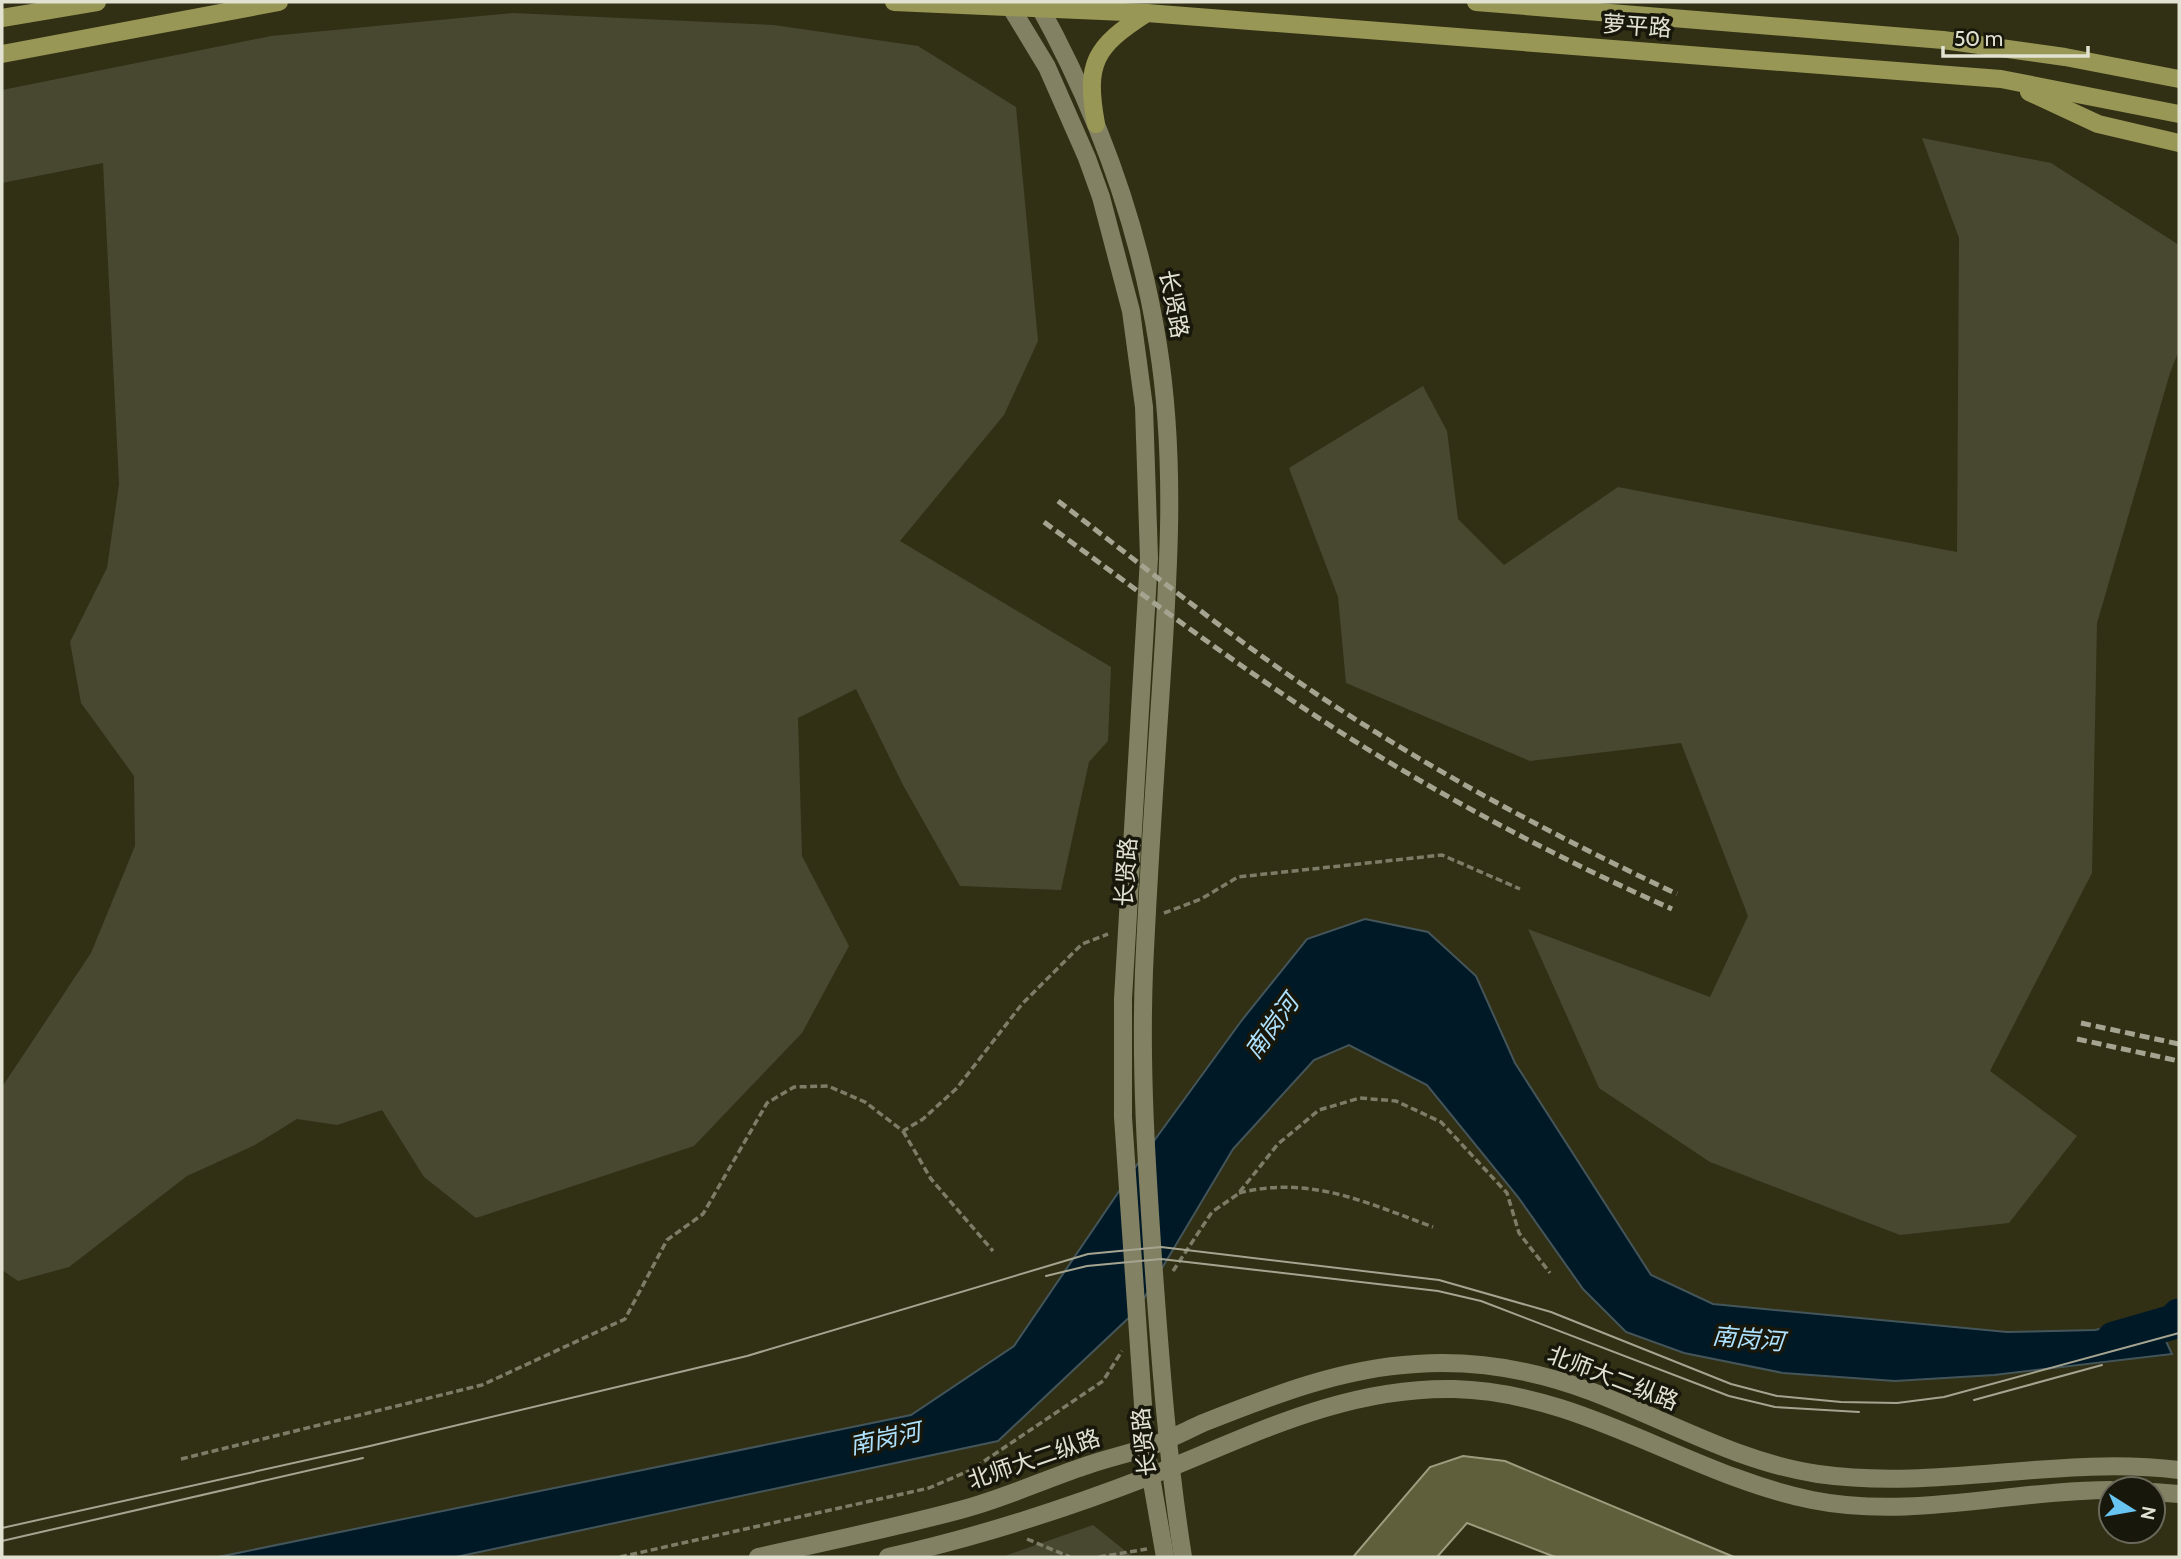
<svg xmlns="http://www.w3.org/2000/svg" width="2181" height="1559" font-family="Cabin,'Noto Sans SC',sans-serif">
<rect width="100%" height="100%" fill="#313015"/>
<g fill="#484730">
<polygon points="513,13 774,25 918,46 1016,107 1038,341 1004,415 900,541 1111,667 1108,741 1089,762 1061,890 960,886 903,785 856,689 798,718 802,856 849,946 802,1033 694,1146 476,1218 424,1177 382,1110 337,1125 297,1119 253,1146 187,1176 69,1267 18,1281 2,1270 2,1087 91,953 135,846 134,776 81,703 70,642 107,568 119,484 103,163 2,183 2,90 271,36"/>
<polygon points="1922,138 2051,163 2179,245 2179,350 2170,373 2097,623 2092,873 1990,1071 2077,1136 2009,1223 1900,1235 1710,1162 1599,1088 1528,929 1710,997 1748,916 1681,743 1530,761 1346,683 1338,597 1289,468 1423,386 1447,431 1458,519 1504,565 1618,487 1957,552 1959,238"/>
<polygon points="1093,1525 1133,1557 1002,1557"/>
</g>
<polygon fill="#001926" stroke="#44555a" stroke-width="2" points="1365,919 1428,932 1476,976 1515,1063 1651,1275 1713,1304 2007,1332 2095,1330 2155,1318 2172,1354 1994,1375 1895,1381 1783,1373 1684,1353 1626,1332 1583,1289 1518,1197 1427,1085 1349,1045 1314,1060 1233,1149 1137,1310 998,1441 456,1557 218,1557 911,1415 1014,1346 1143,1156 1242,1020 1307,939"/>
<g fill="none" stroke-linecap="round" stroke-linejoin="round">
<polyline stroke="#001926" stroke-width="35" points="2114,1339 2173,1322 2179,1316"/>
</g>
<polygon fill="#605f3b" stroke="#9d9c7e" stroke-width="2" points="1463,1456 1505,1461 1734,1557 1555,1557 1467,1523 1437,1557 1353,1557 1430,1467"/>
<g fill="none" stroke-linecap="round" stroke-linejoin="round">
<g stroke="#7d7c66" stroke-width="3.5" stroke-dasharray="7 3.5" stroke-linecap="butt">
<polyline points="1164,913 1201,899 1238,877 1442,855 1520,889"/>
<polyline points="903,1131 931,1179 993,1251"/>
<path d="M1239 1193C1311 1175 1367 1203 1433 1227"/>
<polyline points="1173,1271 1212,1212 1238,1194 1278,1144 1319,1110 1360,1098 1396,1101 1441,1122 1507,1193 1519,1233 1550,1273"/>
<polyline points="181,1459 482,1385 625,1319 667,1240 703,1214 767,1103 794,1087 828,1086 865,1102 903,1131 923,1119 957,1088 1022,1004 1082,944 1108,934"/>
<polyline points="971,1470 982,1484"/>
<polyline points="1027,1539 1070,1557"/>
<polyline points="620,1557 929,1488 971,1470 1103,1381 1122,1351"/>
<polyline points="1099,1557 1147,1549"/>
</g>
<g stroke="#828163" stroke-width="18">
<path d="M1037 2C1096 108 1139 225 1158 345 1177 464 1168 582 1160 702 1154 791 1148 881 1144 971 1140 1072 1147 1172 1154 1273 1161 1368 1168 1463 1183 1557"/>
<polyline points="1010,6 1047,67 1087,158 1101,197 1131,311 1144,407 1149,558 1123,999 1123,1117 1146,1448 1165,1557"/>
<polyline points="2153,1492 2179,1494"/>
<path d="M758 1557C825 1542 893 1528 960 1510 1003 1499 1043 1480 1085 1466 1104 1459 1123 1455 1142 1449 1163 1443 1183 1432 1203 1423 1271 1396 1342 1368 1416 1364 1475 1360 1534 1370 1590 1391 1665 1419 1737 1462 1818 1474 1939 1491 2059 1455 2179 1470"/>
<path d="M888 1557C978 1537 1065 1509 1150 1476 1251 1436 1342 1387 1454 1389 1583 1392 1689 1475 1812 1500 1911 1520 2012 1490 2111 1490"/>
</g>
<g stroke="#999756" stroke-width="18">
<polyline points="894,2 1147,13 2001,79 2179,114"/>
<polyline points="1476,2 1943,40 2065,57 2179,79"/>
<polyline points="2,18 97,2"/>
<polyline points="2,54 279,2"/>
<polyline points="2029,92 2098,124 2179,143"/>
<path d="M1096 124C1085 63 1094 47 1147 13"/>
</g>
<g stroke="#a5a491" stroke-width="2">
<polyline points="1046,1276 1087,1266 1161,1259 1438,1291 1481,1301 1729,1396 1775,1407 1859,1412"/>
<polyline points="1974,1400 2102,1365"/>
<polyline points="2,1528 370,1446 747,1356 1088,1254 1161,1247 1439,1280 1551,1312 1731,1384 1777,1396 1841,1402 1897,1403 1944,1397 2179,1333"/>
<polyline points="2,1541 363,1458"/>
</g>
<g stroke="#a5a491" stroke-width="5" stroke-dasharray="10 5" stroke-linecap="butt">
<path d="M1058 501C1145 567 1230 637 1321 697 1434 772 1554 836 1677 894"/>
<path d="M1044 522C1149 599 1253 678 1364 747 1463 808 1566 862 1672 909"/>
<polyline points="2081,1023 2179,1044"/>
<polyline points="2077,1039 2179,1061"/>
</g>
</g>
<g text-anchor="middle" stroke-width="7" stroke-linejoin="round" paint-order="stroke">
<g font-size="23" fill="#e2e2d2" stroke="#18170c">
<text transform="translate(1637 26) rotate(4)" y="8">萝平路</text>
<text transform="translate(1174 304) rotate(79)" y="8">长贤路</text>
<text transform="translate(1126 872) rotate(-86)" y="8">长贤路</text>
<text transform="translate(1613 1378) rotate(21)" y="8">北师大二纵路</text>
<text transform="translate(1144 1442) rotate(-96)" y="8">长贤路</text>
<text transform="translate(1034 1459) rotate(-19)" y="8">北师大二纵路</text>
</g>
<g font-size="24" font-style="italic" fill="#aee2fe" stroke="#18170c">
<text transform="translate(1272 1027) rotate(-54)" y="8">南岗河</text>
<text transform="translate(1748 1339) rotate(5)" y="8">南岗河</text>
<text transform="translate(885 1439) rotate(-12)" y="8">南岗河</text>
</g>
</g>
<rect width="2181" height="1559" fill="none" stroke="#e2e2d2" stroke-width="7"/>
<g transform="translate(2132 1510) rotate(101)"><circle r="33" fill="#18170c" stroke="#69685b" stroke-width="2"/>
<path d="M0-5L12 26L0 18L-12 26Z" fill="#68c4f0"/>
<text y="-10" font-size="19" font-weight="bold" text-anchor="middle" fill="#e2e2d2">N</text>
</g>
<path d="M1943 46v10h145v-10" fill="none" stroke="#e2e2d2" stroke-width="3.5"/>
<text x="1954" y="46" font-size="21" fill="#e2e2d2" stroke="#18170c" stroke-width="5" paint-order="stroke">50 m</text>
</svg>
